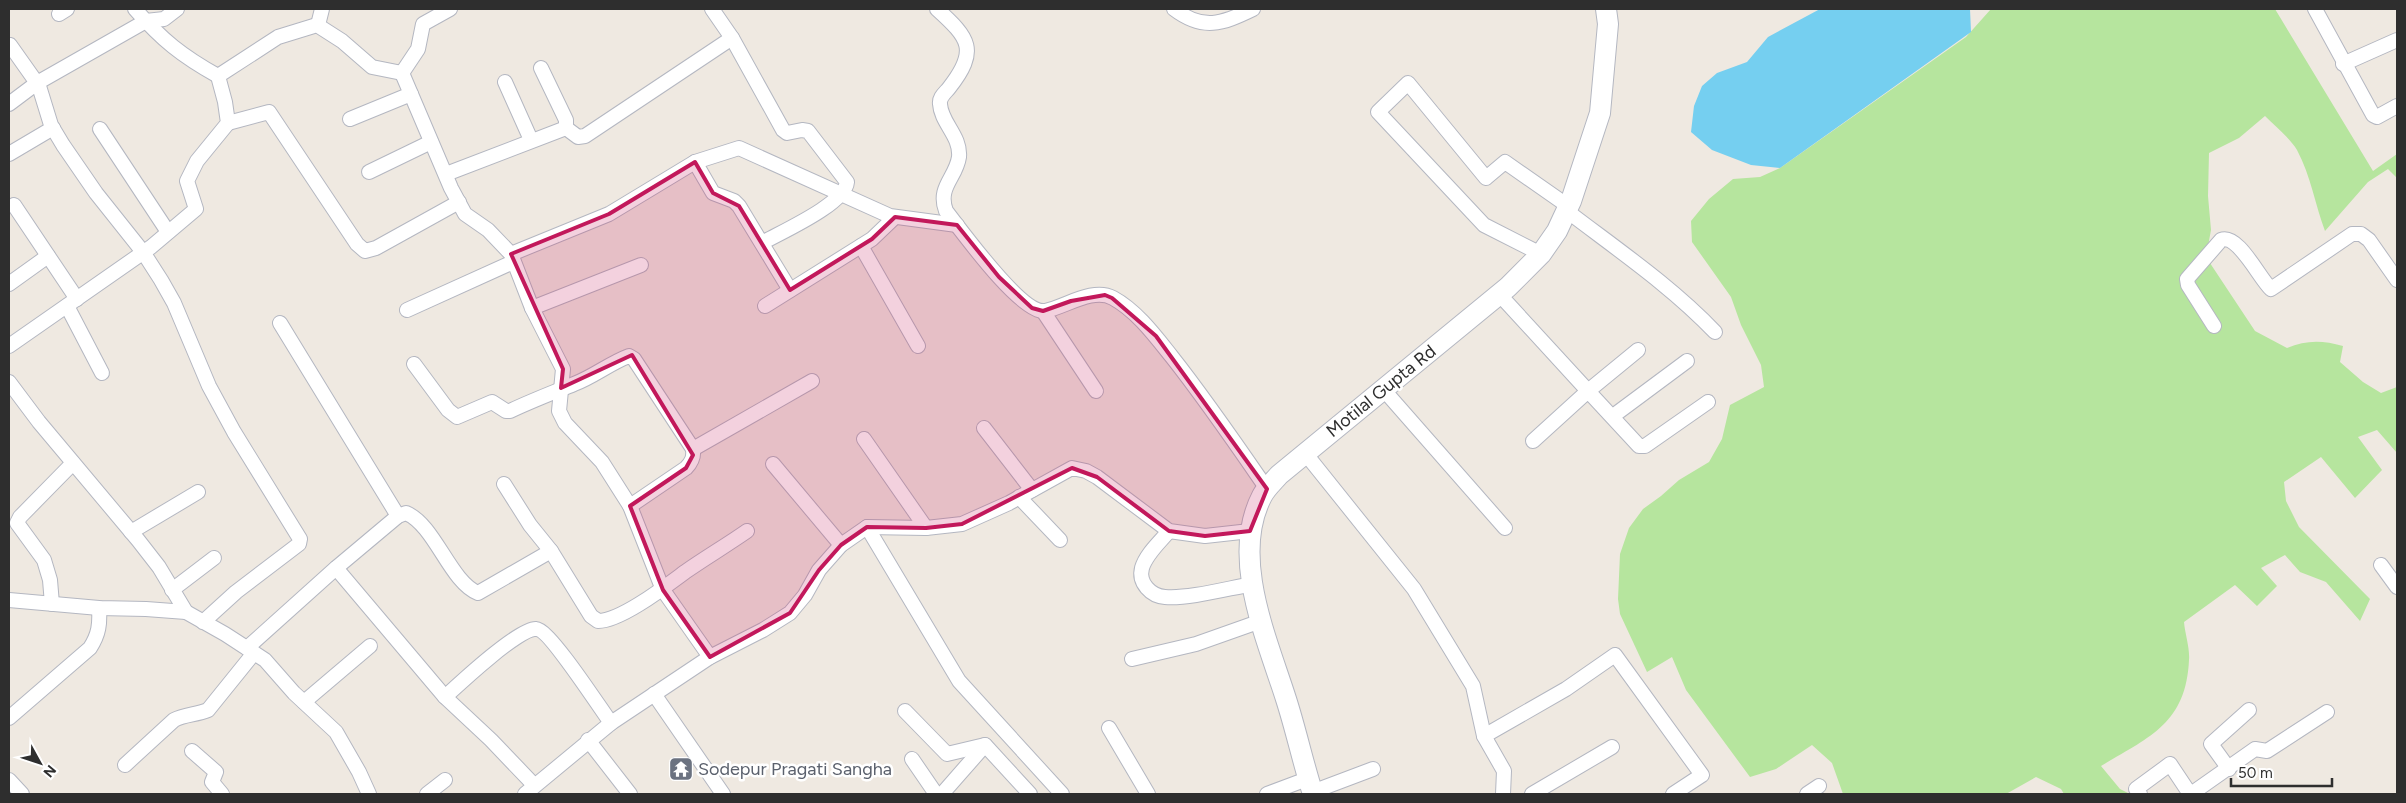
<svg xmlns="http://www.w3.org/2000/svg" width="2406" height="803" font-family="Figtree,sans-serif">
<rect width="100%" height="100%" fill="#efe9e1"/>
<path fill="#b6e59e" d="M1991 9H2275L2373 171 2397 154V178L2388 169 2368 182 2325 231C2315 205 2311 176 2297 150 2290 138 2275 126 2265 116L2239 138 2209 153 2208 196 2211 230 2206 257 2255 331 2287 348C2306 340 2322 340 2343 346L2340 362 2363 382 2381 393 2397 387V453L2377 430 2358 437 2382 470 2355 498 2321 457 2284 482 2286 501 2299 527 2370 599 2360 621 2326 582 2300 572 2285 555 2261 568 2277 586 2257 606 2235 585 2184 622C2185 634 2190 648 2189 660 2186 724 2149 737 2101 766L2120 789 2130 794H2064L2061 789 2036 777 2006 794H1843L1832 763 1812 745 1776 769 1750 777 1686 690 1672 657 1647 672 1620 614 1618 599 1620 554 1629 528 1643 509 1661 496 1679 480 1709 462 1722 439 1730 405 1764 387 1761 365 1741 325 1731 297 1692 242 1691 221 1709 199 1733 179 1760 177 1780 168 1966 37Z"/>
<polygon fill="#75cff0" points="1820,9 1970,9 1971,32 1780,168 1751,165 1712,150 1691,132 1694,106 1702,86 1717,73 1747,62 1768,37"/>
<g fill="none" stroke-linecap="round" stroke-linejoin="round">
<defs>
<g id="street">
<path d="M135 9C162 40 182 56 218 76"/>
<path d="M712 9 732 38 783 130 787 133 802 130 808 131 847 182C845 204 781 232 762 243"/>
<path d="M937 9C969 38 979 50 949 88 945 93 939 97 940 104 941 123 961 136 959 157 956 178 937 187 946 211 961 230 1021 314 1045 311 1065 307 1093 287 1113 298 1137 311 1156 337 1172 357 1206 400 1236 444 1267 489"/>
<path d="M1174 9C1203 31 1222 24 1253 9"/>
<polyline points="2315,9 2373,115 2377,117 2397,106"/>
<polyline points="59,14 67,9"/>
<polyline points="318,25 322,9"/>
<polyline points="10,45 39,86 51,125 63,145 96,193 143,252 161,280 174,303 209,386 234,432 300,539 299,544 236,592 203,622"/>
<polyline points="2343,64 2397,40"/>
<polyline points="402,73 451,188 465,214 488,230 511,254 532,308 563,369 559,411 565,423 602,462 630,506 663,590 710,657"/>
<polyline points="505,82 531,140"/>
<polyline points="9,104 37,83 146,21 164,19 177,9"/>
<polyline points="350,119 411,94"/>
<polyline points="228,123 269,112 357,244 365,251 376,248 459,202"/>
<polyline points="566,128 578,137 585,136 732,38"/>
<polyline points="100,129 168,232"/>
<polyline points="9,154 53,128"/>
<polyline points="695,162 713,193 734,201 739,206 790,290"/>
<polyline points="369,172 431,142"/>
<polyline points="446,174 566,128 566,120 541,68"/>
<polyline points="14,205 77,299"/>
<path d="M1567 211C1618 250 1671 286 1715 332"/>
<polyline points="861,246 918,346"/>
<polyline points="511,254 609,214 695,162 739,148 890,216 957,225"/>
<polyline points="1541,254 1484,225 1378,112 1408,83 1486,178 1505,162 1568,206"/>
<polyline points="9,284 48,256"/>
<polyline points="1499,294 1588,391 1638,350"/>
<polyline points="67,306 102,373"/>
<polyline points="765,306 872,239 895,217"/>
<polyline points="532,308 641,265"/>
<polyline points="407,310 513,262"/>
<polyline points="1043,311 1096,391"/>
<polyline points="280,323 398,516"/>
<path d="M2214 326 2188 285 2187 279 2221 240C2238 233 2259 278 2271 289L2352 234H2361L2369 240 2397 280"/>
<polyline points="9,346 151,247 196,209 187,181 197,161 228,123 225,102 218,76 278,37 317,25 342,41 372,67 402,73 418,49 423,24 450,9"/>
<path d="M414 364 448 410 457 417 492 402 506 411H510C531 401 552 393 574 384 593 377 610 363 629 356L634 359 693 449C694 457 692 462 686 468L630 506"/>
<polyline points="9,382 39,422 138,540 159,567 186,612 225,634 265,660 294,693 336,732 359,772 369,794"/>
<polyline points="1383,389 1505,528"/>
<polyline points="1613,416 1687,361"/>
<polyline points="984,428 1032,490"/>
<polyline points="864,439 926,528"/>
<polyline points="1533,441 1588,391 1639,446 1645,446 1708,402"/>
<polyline points="693,449 812,381"/>
<polyline points="1305,453 1414,589 1473,686 1484,736 1504,771 1503,794"/>
<polyline points="773,464 841,545"/>
<path d="M504 484 530 525 551 551 591 616 598 621C621 621 666 586 685 572 705 558 727 545 747 531"/>
<polyline points="1019,497 1060,540"/>
<polyline points="867,527 959,681 1062,794"/>
<path d="M1169 531C1160 542 1146 554 1142 568 1138 583 1151 596 1165 597 1189 599 1229 588 1253 584"/>
<polyline points="131,532 198,492"/>
<polyline points="2381,565 2397,587"/>
<polyline points="336,568 445,697 491,740 534,785"/>
<polyline points="172,590 214,558"/>
<polyline points="9,600 99,608 146,609 186,612"/>
<polyline points="52,604 50,580 44,560 17,523 20,517 73,463"/>
<path d="M247 648 336 568 398 516 406 513C435 525 450 582 478 593L551 551"/>
<polyline points="1132,659 1196,644 1261,621"/>
<polyline points="654,694 723,794"/>
<path d="M445 697C459 684 520 627 536 629 549 629 600 708 611 723"/>
<polyline points="304,702 370,646"/>
<polyline points="905,711 947,754 985,745 1030,794"/>
<path d="M9 718 90 648C99 634 100 624 99 608"/>
<polyline points="1109,728 1148,794"/>
<polyline points="1484,736 1566,689 1615,655 1702,775 1673,794"/>
<polyline points="588,740 630,794"/>
<polyline points="192,751 216,772 212,782 222,794"/>
<polyline points="912,759 936,794"/>
<path d="M125 765 174 720C185 714 196 715 208 710L254 653"/>
<polyline points="2229,769 2211,744 2249,710"/>
<polyline points="9,780 22,794"/>
<polyline points="1312,792 1373,769"/>
<polyline points="427,794 445,780"/>
<polyline points="525,794 611,723 710,657 763,630 790,613 805,595 819,570 841,545 867,527 926,528 962,524 1009,503 1072,468 1086,471 1097,477 1169,531 1205,536 1250,531"/>
<polyline points="942,794 985,745"/>
<polyline points="1267,794 1307,779"/>
<polyline points="1532,794 1612,747"/>
<polyline points="1807,794 1819,786"/>
<polyline points="2140,794 2136,789 2170,764 2190,794"/>
<polyline points="2191,794 2255,749 2267,751 2327,712"/>
</g>
<path id="secondary" d="M1313 794C1303 763 1296 730 1286 699 1267 639 1230 557 1262 496 1266 488 1274 481 1279 475L1508 287 1541 254 1557 231 1571 201 1600 113 1608 24 1606 9"/>
</defs>
<use href="#street" stroke="#b4b7c1" stroke-width="16"/>
<use href="#secondary" stroke="#b4b7c1" stroke-width="22"/>
<use href="#street" stroke="#fff" stroke-width="14"/>
<use href="#secondary" stroke="#fff" stroke-width="20"/>
</g>
<path fill="#c2185b" fill-opacity="0.2" stroke="#c2185b" stroke-width="4" stroke-linejoin="round" d="M695 162 713 193 739 206 790 290 872 239 895 217 957 225 999 277 1032 308 1043 311 1071 301 1105 295 1112 298 1156 336 1267 489 1250 531 1205 536 1169 531 1097 477 1072 468 962 524 926 528 867 527 841 545 819 570 790 613 710 657 663 590 630 506 686 468 693 455 632 355 561 388 563 369 511 254 609 214Z"/>
<defs>
<symbol id="temple-square" viewBox="-11 -11 22 22"><rect x="-9" y="-9" width="18" height="18" rx="4" fill="#6b7280" stroke="#fff"/><path d="M0-6L5-2H3V0L6.5 2.5H4V6H1.5V3h-3V6H-4V2.5H-6.5L-3 0V-2H-5Z" fill="#fff"/></symbol>
</defs>
<g fill-rule="evenodd">
<use href="#temple-square" x="667" y="755" width="28" height="28"/>
</g>
<g text-anchor="middle" stroke-width="5" stroke-linejoin="round" paint-order="stroke">
<g font-size="18" fill="#2e2e2e" stroke="#fff">
<text transform="translate(1381 391) rotate(-39)" y="6">Motilal Gupta Rd</text>
</g>
<g font-size="18" fill="#5b616d" stroke="#fff" text-anchor="start">
<text x="698" y="775">Sodepur Pragati Sangha</text>
</g>
</g>
<rect width="2406" height="803" fill="none" stroke="#2e2e2e" stroke-width="20"/>
<g transform="translate(40 763) rotate(130)" stroke="#ffffff" stroke-width="4" paint-order="stroke">
<path d="M0-4L9 19L0 12L-9 19Z" fill="#2e2e2e"/>
<text y="-8" font-size="14" font-weight="bold" text-anchor="middle" fill="#2e2e2e">N</text>
</g>
<path d="M2231 778v8h101v-8" fill="none" stroke="#2e2e2e" stroke-width="2.5"/>
<text x="2238" y="778" font-size="15" fill="#2e2e2e" stroke="#ffffff" stroke-width="4" paint-order="stroke">50 m</text>
</svg>
